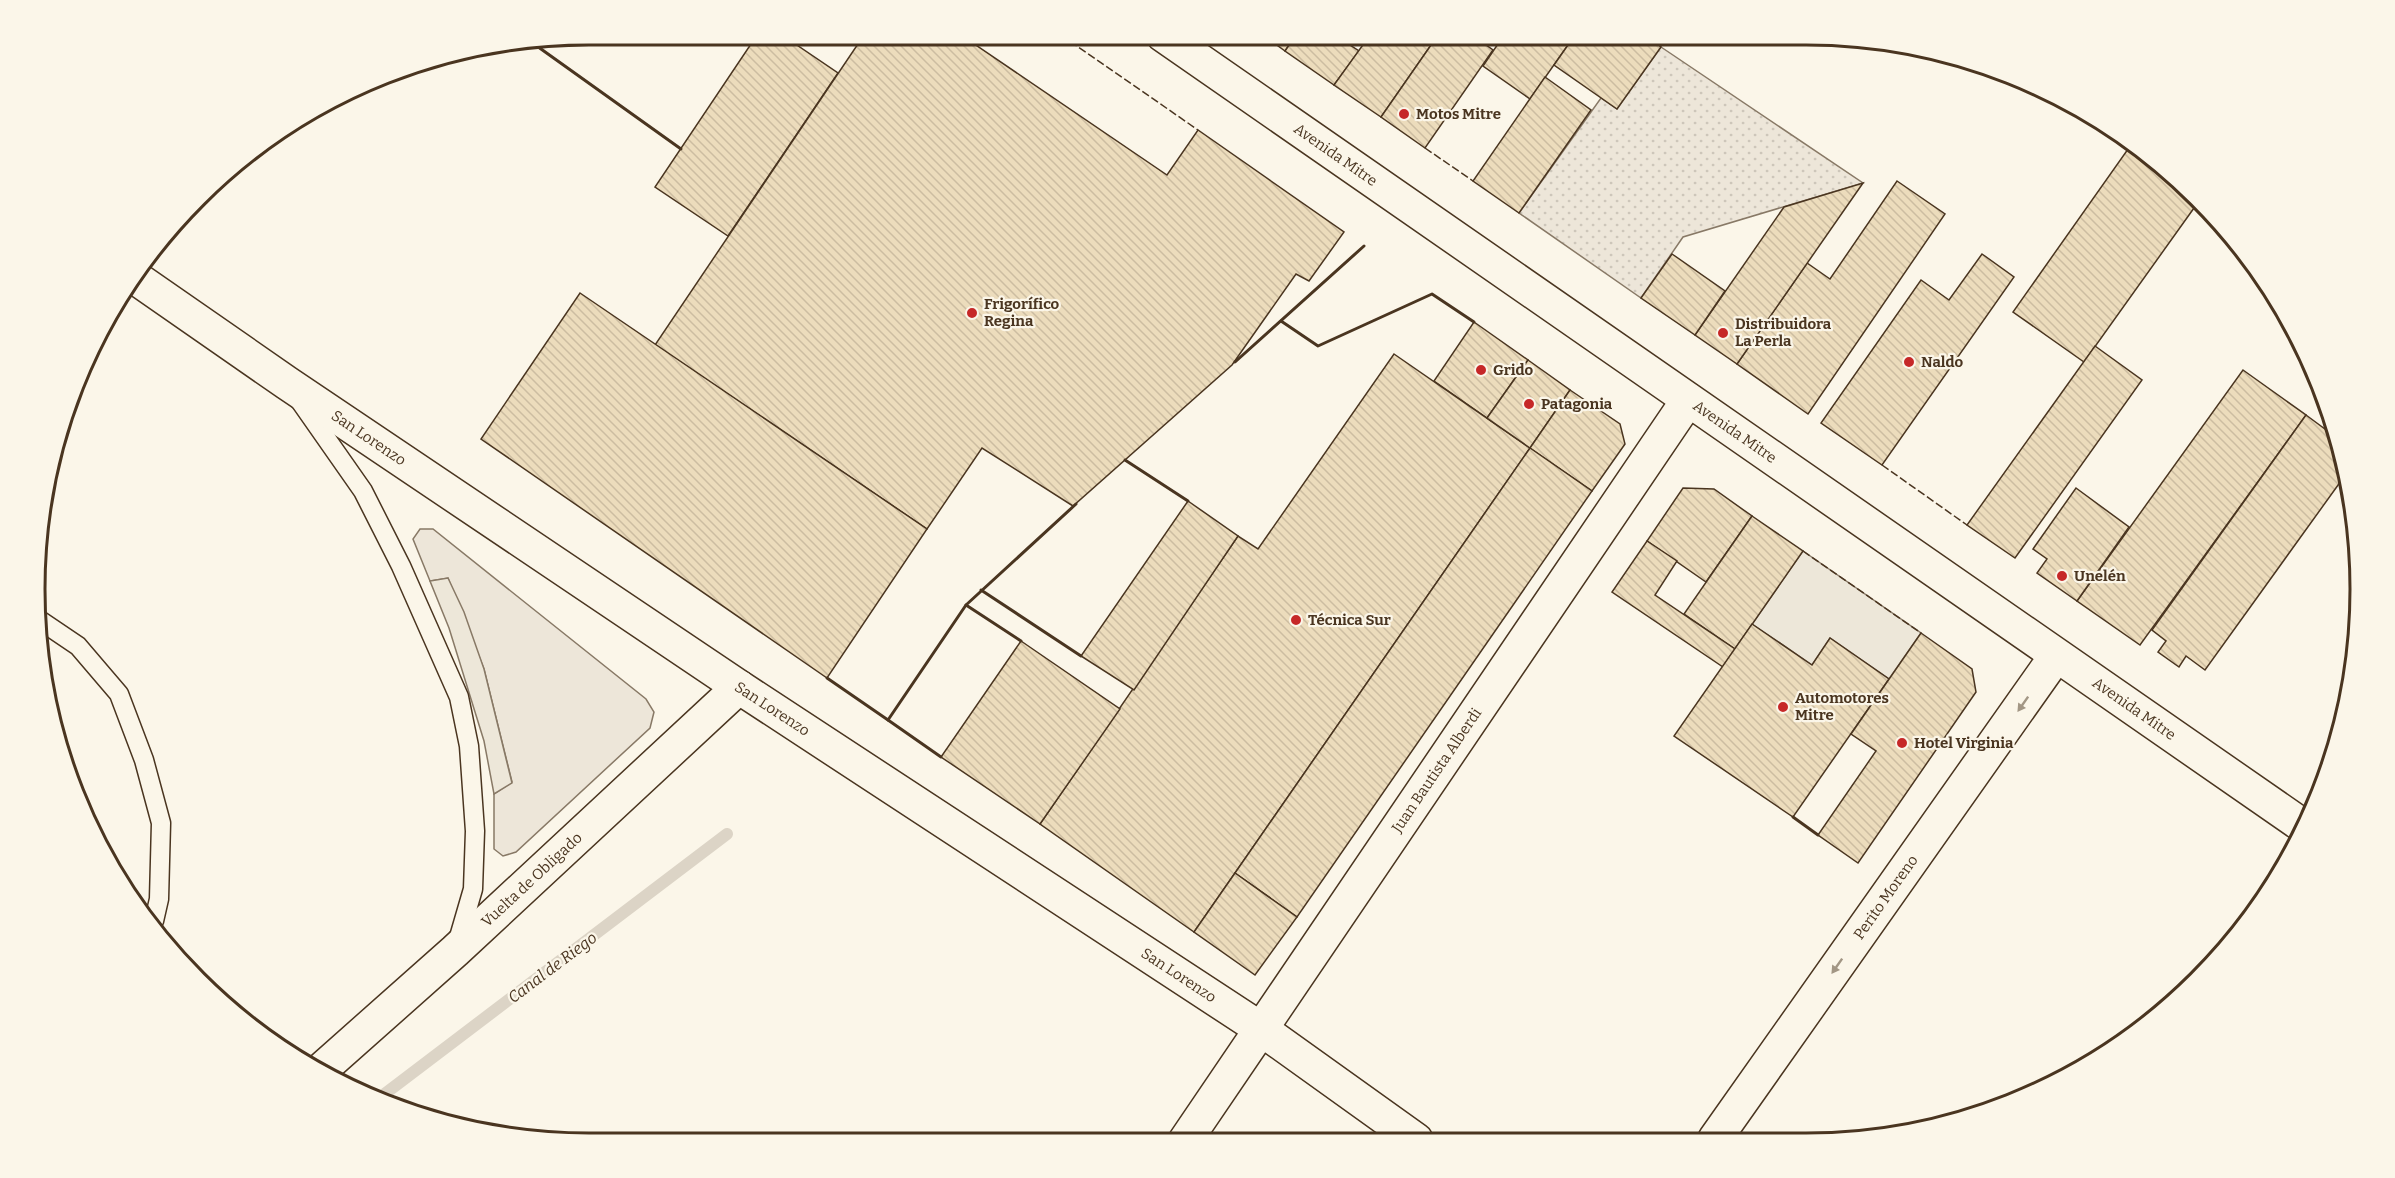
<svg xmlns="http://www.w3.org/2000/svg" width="2395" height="1178" font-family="Bitter,serif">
<defs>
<pattern id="grass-dots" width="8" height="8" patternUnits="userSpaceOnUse" patternTransform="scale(1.5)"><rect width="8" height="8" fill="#ede6d9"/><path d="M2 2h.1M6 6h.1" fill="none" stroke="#cdc6ba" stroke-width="1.8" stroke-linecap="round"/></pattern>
<pattern id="building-back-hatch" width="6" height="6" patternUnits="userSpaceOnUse" patternTransform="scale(1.5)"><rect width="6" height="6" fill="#ecdcbc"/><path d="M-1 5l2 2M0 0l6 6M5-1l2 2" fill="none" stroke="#ccbda1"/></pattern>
</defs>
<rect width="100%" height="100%" fill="#fbf6e9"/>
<polygon fill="url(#grass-dots)" stroke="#887966" stroke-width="1.5" points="1661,47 1863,183 1683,237 1641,298 1519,213 1601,98 1617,109"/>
<polygon fill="#ede6d9" stroke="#887966" stroke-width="1.5" points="420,529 433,529 646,699 654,712 650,728 516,852 503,856 494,849 494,794 512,782 484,669 448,578 430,581 413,539"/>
<g fill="#ede7d9" stroke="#887966" stroke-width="1.5">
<polygon points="1803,551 1921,633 1889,679 1830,638 1812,665 1752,624"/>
<polygon points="448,578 464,612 484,669 512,783 494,794 484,741 449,628 430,581"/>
</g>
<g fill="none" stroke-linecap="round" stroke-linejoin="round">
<polyline stroke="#dcd4c6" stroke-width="12" points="378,1099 727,834"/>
</g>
<g fill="url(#building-back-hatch)" stroke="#4a3520" stroke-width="1.5">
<polygon points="757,35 782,35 838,73 728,236 655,187"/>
<polygon points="864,35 961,35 1167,175 1198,130 1344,232 1309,281 1296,274 1232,365 1073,506 982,448 927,529 655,345"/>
<polygon points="1263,35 1296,35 1285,51"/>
<polygon points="1296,35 1348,35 1344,41 1359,51 1334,85 1285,51"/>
<polygon points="1370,35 1438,35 1381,117 1334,85"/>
<polygon points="1438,35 1472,35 1493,50 1425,148 1381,117"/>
<polygon points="1504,35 1575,35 1530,99 1483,66"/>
<polygon points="1575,35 1644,35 1661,47 1617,109 1554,65"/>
<polygon points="1545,77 1591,110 1519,213 1473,181"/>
<polygon points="2133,142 2143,149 2199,201 2084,362 2013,312"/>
<polygon points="1897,181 1945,214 1808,414 1737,364 1807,263 1830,279"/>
<polygon points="1863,183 1737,364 1695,335 1784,207"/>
<polygon points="1672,254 1725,291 1695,335 1641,298"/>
<polygon points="1982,254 2014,277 1882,465 1821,423 1921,280 1949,300"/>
<polygon points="580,293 927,529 827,678 481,439"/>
<polygon points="1474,322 1528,360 1487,418 1434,381"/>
<polygon points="2095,346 2142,380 2015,558 1967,525"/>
<polygon points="1394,354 1530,448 1194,932 1040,824 1238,536 1258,549"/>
<polygon points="1528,360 1570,390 1530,448 1487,418"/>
<polygon points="2243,370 2306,415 2140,645 2077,601"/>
<polygon points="1570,390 1620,424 1625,444 1592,491 1530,448"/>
<polygon points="2306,415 2337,438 2346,474 2205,670 2186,656 2179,667 2158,652 2166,641 2152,630"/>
<polygon points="1530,448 1592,491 1297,917 1235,873"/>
<polygon points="1683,488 1714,489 1752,516 1706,582 1647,541"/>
<polygon points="2076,488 2129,527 2077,601 2037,573 2047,559 2033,549"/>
<polygon points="1188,501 1238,536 1134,690 1081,656"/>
<polygon points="1752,516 1803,551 1735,649 1684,614"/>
<polygon points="1647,541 1677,561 1655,595 1735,649 1723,667 1612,592"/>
<polygon points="1752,624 1812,665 1830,638 1889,679 1793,817 1674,736"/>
<polygon points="1921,633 1972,669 1976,692 1858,863 1818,835 1876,751 1851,734"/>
<polygon points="1021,641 1120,709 1040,824 941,757"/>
<polygon points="1235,873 1297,917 1255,975 1194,932"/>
</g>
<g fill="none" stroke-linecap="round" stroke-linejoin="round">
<defs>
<g id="lane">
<polyline points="300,401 363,491 401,566 459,697 469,746 475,831 473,889 457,944"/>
<polyline points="41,621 78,646 119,694 144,760 161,823 159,899 154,921"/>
</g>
<g id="street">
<path id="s1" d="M133 276 287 383 739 687 1261 1029 1416 1140"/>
<path id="s2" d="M321 1070 455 951 739 687"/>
<path id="s3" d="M1715 1139 2056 656"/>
</g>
<g id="secondary">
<path id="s4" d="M1163 35 2306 828"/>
<path id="s5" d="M1185 1141 1688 400"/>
</g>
</defs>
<use href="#lane" stroke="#4a3520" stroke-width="21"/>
<use href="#street" stroke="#4a3520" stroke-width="36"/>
<use href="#secondary" stroke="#4a3520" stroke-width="36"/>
<use href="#lane" stroke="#fbf6e9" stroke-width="18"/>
<use href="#street" stroke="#fbf6e9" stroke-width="33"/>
<use href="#secondary" stroke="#fbf6e9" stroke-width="33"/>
<g stroke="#4a3520" stroke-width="1.5" stroke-dasharray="8 3" stroke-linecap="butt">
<polyline points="1061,35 1198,130"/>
<polyline points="1425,148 1473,181"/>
<polyline points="1882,465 1967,525"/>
<polyline points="1803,551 1921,633"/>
</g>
<g stroke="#4a3520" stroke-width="3">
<polyline points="534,44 681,149"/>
<polyline points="1281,321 1318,346 1432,294 1474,322"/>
<polyline points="1235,362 1364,246"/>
<polyline points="1125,460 1188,501"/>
<polyline points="981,590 1081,656"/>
<polyline points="966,605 1021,641"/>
<polyline points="827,678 888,720 966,605 1076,504"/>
<polyline points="888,720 941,757"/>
<polyline points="1793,817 1818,835"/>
</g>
</g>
<defs><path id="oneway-solid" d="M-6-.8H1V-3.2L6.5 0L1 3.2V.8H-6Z" transform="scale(1.5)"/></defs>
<g fill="#a29684">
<use href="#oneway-solid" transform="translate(2023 704) rotate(125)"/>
<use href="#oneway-solid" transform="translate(1837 966) rotate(125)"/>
</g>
<g fill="#c62828" stroke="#fbf6e9" stroke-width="2">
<circle cx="1404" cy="114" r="6"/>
<circle cx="972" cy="313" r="6"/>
<circle cx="1723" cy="333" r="6"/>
<circle cx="1909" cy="362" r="6"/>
<circle cx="1481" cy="370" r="6"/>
<circle cx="1529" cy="404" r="6"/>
<circle cx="2062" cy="576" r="6"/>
<circle cx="1296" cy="620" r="6"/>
<circle cx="1783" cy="707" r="6"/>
<circle cx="1902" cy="743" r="6"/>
</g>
<g text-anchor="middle" stroke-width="4.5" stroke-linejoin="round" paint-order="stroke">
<g font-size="15" font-weight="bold" fill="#4a3520" stroke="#fbf6e9" text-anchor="start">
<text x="1416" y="119">Motos Mitre</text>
<text x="984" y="309">Frigorífico<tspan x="984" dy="17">Regina</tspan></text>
<text x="1735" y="329">Distribuidora<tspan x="1735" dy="17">La Perla</tspan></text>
<text x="1921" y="367">Naldo</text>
<text x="1493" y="375">Grido</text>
<text x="1541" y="409">Patagonia</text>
<text x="2074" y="581">Unelén</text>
<text x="1308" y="625">Técnica Sur</text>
<text x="1795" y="703">Automotores<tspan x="1795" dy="17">Mitre</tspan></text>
<text x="1914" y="748">Hotel Virginia</text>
</g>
<g font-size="15" fill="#4a3520" stroke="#fbf6e9">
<text dy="5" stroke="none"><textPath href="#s4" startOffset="210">Avenida Mitre</textPath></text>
<text dy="5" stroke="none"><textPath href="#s4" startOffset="696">Avenida Mitre</textPath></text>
<text dy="5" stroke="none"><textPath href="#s1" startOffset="286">San Lorenzo</textPath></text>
<text dy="5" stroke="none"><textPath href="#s1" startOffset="772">San Lorenzo</textPath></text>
<text dy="5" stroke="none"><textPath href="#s4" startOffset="1182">Avenida Mitre</textPath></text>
<text dy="5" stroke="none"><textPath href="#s5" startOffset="448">Juan Bautista Alberdi</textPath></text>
<text dy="5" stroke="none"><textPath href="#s2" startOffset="284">Vuelta de Obligado</textPath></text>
<text dy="5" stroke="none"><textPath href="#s3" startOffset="296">Perito Moreno</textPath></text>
<text dy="5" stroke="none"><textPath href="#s1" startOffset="1258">San Lorenzo</textPath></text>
</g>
<g font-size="16" font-style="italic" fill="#4a3520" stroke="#fbf6e9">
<text transform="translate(552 967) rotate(-37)" y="6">Canal de Riego</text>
</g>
</g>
<path d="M0 0H2395V1178H0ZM589 45H1806A544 544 0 0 1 2350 589V589A544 544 0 0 1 1806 1133H589A544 544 0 0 1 45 589V589A544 544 0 0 1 589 45Z" fill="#fbf6e9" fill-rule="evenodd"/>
<path fill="none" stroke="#4a3520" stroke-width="3" d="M589 45H1806A544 544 0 0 1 2350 589V589A544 544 0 0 1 1806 1133H589A544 544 0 0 1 45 589V589A544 544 0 0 1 589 45Z"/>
</svg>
